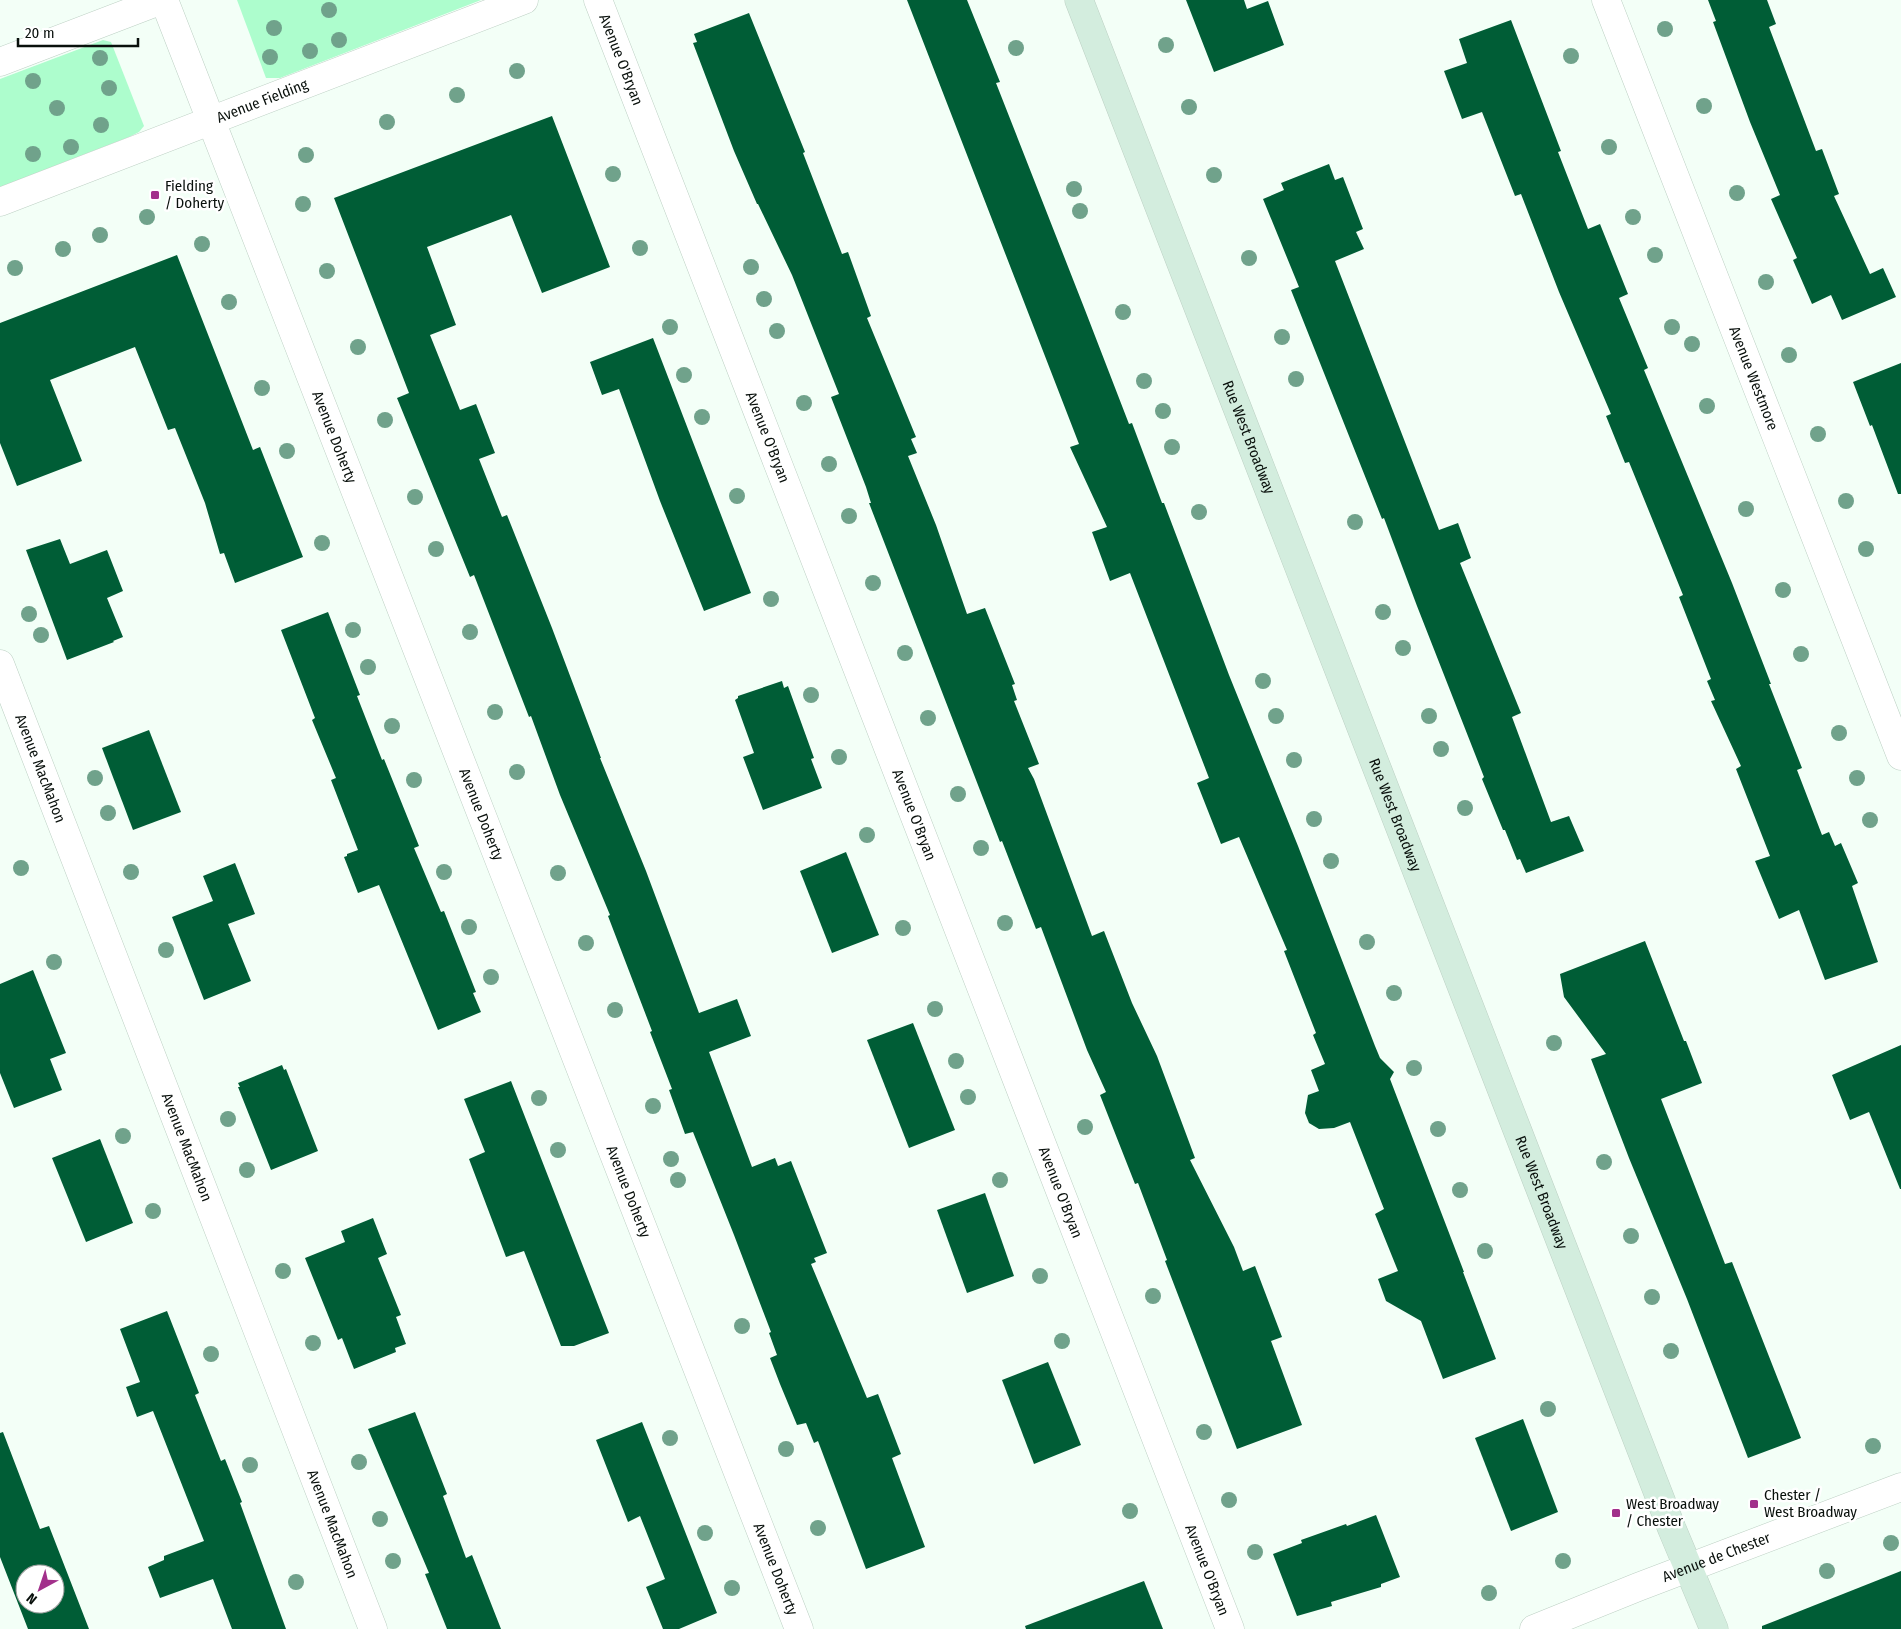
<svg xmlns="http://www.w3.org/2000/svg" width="1901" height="1629" font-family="'Fira Sans Condensed',sans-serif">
<rect width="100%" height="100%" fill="#f3fff7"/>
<g fill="#adfdcd">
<polygon points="237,0 481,0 280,78 266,78"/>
<polygon points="103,40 111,42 144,126 139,132 129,137 0,187 0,79"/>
</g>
<g fill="#005d36" fill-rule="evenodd">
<polygon points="907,0 967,0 1000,82 996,83 1085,310 1129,424 1132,423 1162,503 1164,503 1229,675 1298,846 1375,1046 1380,1058 1394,1072 1390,1079 1464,1272 1463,1272 1496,1359 1443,1379 1421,1321 1386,1301 1378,1279 1398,1271 1375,1214 1384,1209 1350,1122 1334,1128 1319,1129 1309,1123 1305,1113 1308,1095 1319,1091 1311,1070 1325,1064 1313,1035 1316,1033 1284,951 1287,950 1239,837 1221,844 1197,783 1209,778 1130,573 1110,581 1092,532 1107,527 1070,447 1079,444"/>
<polygon points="1186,0 1244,0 1247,9 1268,1 1284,45 1214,72"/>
<polygon points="1708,0 1767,0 1776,24 1769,27 1816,151 1822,149 1839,194 1834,196 1870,274 1883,268 1896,297 1842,320 1831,295 1812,304 1793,260 1797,258 1771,199 1780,195 1750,122 1713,22 1716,21"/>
<polygon points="749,13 805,152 803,153 842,254 848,252 871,316 867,318 916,437 911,439 917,453 908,456 936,525 967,614 985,608 1015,684 1012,685 1017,700 1014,701 1039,764 1028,768 1034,779 1092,936 1104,931 1132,1003 1157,1056 1195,1158 1190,1160 1234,1247 1243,1271 1255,1266 1282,1337 1271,1341 1302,1425 1237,1449 1165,1261 1167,1260 1138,1183 1135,1184 1100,1095 1106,1092 1087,1050 1041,927 1036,929 1002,841 1000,842 869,503 871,503 866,487 831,397 839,394 792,275 758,204 757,204 734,151 693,43 697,42 694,34"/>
<polygon points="1511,20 1561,151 1558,152 1588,229 1600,224 1628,294 1619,298 1648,368 1644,370 1732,583 1771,684 1769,684 1802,768 1797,770 1822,835 1829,832 1835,846 1841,843 1858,883 1852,886 1878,962 1825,980 1799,910 1779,919 1755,861 1770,856 1736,769 1741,766 1711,701 1715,700 1707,681 1711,679 1679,597 1683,595 1629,462 1625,463 1606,416 1611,414 1559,292 1521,194 1515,196 1482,112 1462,119 1444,71 1467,63 1459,39"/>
<polygon points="552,116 610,267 542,293 511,215 427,247 456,325 430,335 460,410 476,404 495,453 479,459 502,517 507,515 552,628 601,758 600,758 646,871 699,1013 737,999 751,1036 709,1052 752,1167 775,1158 778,1166 791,1161 827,1253 814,1258 816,1262 811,1264 867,1398 878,1394 901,1454 892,1458 925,1547 866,1569 818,1441 814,1443 806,1423 797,1425 780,1384 770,1358 777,1355 769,1333 771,1332 734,1235 693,1132 685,1134 669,1090 672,1089 650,1032 652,1031 608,916 610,915 560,795 531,716 529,717 474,575 470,577 397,398 409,393 334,198"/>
<polygon points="1329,164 1335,180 1343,177 1363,229 1356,232 1364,249 1335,261 1439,530 1458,523 1471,558 1460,563 1521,713 1512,717 1551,822 1569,816 1584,851 1526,873 1520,859 1517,860 1505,830 1503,830 1482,779 1484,777 1417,606 1384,518 1382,519 1291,290 1299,287 1263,199 1284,190 1281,183"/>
<polygon points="177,255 253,450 260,447 303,557 235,583 224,553 220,554 205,503 175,428 168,430 135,347 50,380 82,461 17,486 0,443 0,323"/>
<polygon points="653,338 751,593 704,611 660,501 619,389 602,395 590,362"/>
<polygon points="1901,363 1901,494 1898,494 1872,425 1870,426 1853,382"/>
<polygon points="60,539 70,564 107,550 123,591 107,598 123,637 113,641 114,642 67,660 26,550"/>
<polygon points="328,612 360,695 357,696 382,760 384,759 419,846 414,848 441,912 444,911 476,992 473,993 481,1012 438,1030 379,885 358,893 344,857 347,856 347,854 358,850 331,780 336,778 312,720 315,718 281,630"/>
<polygon points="782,681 784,688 788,686 814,758 811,759 822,788 763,810 743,757 754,753 735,700 738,698 738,696"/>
<polygon points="149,730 181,812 133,830 102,748"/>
<polygon points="846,852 879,935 832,953 800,871"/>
<polygon points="235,863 255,914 228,924 251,981 204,1000 172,917 213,901 203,876"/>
<polygon points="1645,941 1684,1041 1686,1041 1702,1083 1661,1099 1725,1264 1732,1262 1801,1438 1748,1458 1687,1299 1629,1158 1591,1059 1606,1054 1564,997 1560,974"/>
<polygon points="33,970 66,1053 50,1059 62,1090 14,1108 0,1073 0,984"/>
<polygon points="913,1023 955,1130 909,1148 867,1040"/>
<polygon points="1901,1045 1901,1189 1900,1189 1869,1112 1850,1120 1832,1075"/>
<polygon points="282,1065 284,1070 286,1069 318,1151 271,1170 238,1087 240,1087 238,1083"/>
<polygon points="511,1081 609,1333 574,1346 561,1346 524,1251 506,1257 469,1159 485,1152 464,1099"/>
<polygon points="100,1139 133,1223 86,1242 52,1158"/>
<polygon points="985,1193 1014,1276 967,1293 937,1210"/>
<polygon points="373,1218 387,1254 378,1258 401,1315 396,1317 406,1344 395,1348 396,1352 354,1369 342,1338 338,1340 305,1258 345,1242 341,1231"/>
<polygon points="167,1311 199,1393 195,1395 221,1461 225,1459 242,1502 240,1503 286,1629 232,1629 213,1579 160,1598 148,1567 164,1560 164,1556 204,1541 153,1411 137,1417 126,1387 140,1382 120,1329"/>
<polygon points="1048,1362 1081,1445 1034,1464 1002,1380"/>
<polygon points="415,1412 447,1494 443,1496 466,1558 472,1555 501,1629 447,1629 425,1574 429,1573 368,1429"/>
<polygon points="1523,1419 1558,1512 1511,1531 1475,1438"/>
<polygon points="642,1422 717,1613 679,1629 663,1629 646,1587 665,1579 640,1516 628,1522 596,1440"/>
<path d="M3 1432 40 1529 49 1526 89 1629H28L0 1557V1433ZM25 1574H55V1604H25Z"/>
<polygon points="1376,1515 1400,1577 1381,1584 1381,1587 1331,1602 1332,1606 1297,1616 1273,1554 1302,1543 1301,1540 1346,1524 1347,1526"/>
<polygon points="1901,1571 1901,1629 1762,1629 1762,1626"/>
<polygon points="1144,1581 1163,1629 1026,1629 1025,1626"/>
</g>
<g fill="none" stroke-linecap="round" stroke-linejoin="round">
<defs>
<g id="street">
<path id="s1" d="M164 0 799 1629"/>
<path id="s2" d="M598 0 1230 1629"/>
<path id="s3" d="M1606 0 1901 756"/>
<polyline points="0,62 162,0"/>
<path id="s4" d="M0 202 524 0"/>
<path id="s5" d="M0 664 373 1629"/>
<path id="s6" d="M1534 1629 1638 1587 1901 1487"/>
</g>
<g id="secondary">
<path id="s7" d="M1079 0 1672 1529 1714 1629"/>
</g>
</defs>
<use href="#street" stroke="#bdd0c4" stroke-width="29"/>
<use href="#secondary" stroke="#bdd0c4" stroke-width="29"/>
<use href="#street" stroke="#fff" stroke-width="28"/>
<use href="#secondary" stroke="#d3edde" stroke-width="28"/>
</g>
<g fill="#70a28b">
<circle cx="329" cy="10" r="8"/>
<circle cx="274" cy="28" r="8"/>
<circle cx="1665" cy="29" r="8"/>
<circle cx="339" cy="40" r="8"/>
<circle cx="1166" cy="45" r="8"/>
<circle cx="1016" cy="48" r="8"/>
<circle cx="310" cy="51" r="8"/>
<circle cx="1571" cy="56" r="8"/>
<circle cx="270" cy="57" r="8"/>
<circle cx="100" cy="58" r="8"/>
<circle cx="517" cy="71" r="8"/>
<circle cx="33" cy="81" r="8"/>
<circle cx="109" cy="88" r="8"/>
<circle cx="457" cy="95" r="8"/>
<circle cx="1704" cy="106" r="8"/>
<circle cx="1189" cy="107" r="8"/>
<circle cx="57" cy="108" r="8"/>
<circle cx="387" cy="122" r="8"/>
<circle cx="101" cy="125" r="8"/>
<circle cx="71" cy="147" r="8"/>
<circle cx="1609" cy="147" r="8"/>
<circle cx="33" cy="154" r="8"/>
<circle cx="306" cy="155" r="8"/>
<circle cx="613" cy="174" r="8"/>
<circle cx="1214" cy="175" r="8"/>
<circle cx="1074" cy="189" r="8"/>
<circle cx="1737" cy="193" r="8"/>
<circle cx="303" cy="204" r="8"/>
<circle cx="1080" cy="211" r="8"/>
<circle cx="147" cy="217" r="8"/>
<circle cx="1633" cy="217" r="8"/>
<circle cx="100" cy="235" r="8"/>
<circle cx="202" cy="244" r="8"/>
<circle cx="640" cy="248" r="8"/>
<circle cx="63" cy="249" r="8"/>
<circle cx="1655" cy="255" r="8"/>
<circle cx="1249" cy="258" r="8"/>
<circle cx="751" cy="267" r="8"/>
<circle cx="15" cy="268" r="8"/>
<circle cx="327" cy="271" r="8"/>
<circle cx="1766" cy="282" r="8"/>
<circle cx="764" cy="299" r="8"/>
<circle cx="229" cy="302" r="8"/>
<circle cx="1123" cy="312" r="8"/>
<circle cx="670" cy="327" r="8"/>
<circle cx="1672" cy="327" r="8"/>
<circle cx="777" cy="331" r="8"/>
<circle cx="1282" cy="337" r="8"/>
<circle cx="1692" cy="344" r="8"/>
<circle cx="358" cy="347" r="8"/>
<circle cx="1789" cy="355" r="8"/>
<circle cx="684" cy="375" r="8"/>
<circle cx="1296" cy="379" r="8"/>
<circle cx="1144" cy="381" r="8"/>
<circle cx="262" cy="388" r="8"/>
<circle cx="804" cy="403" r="8"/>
<circle cx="1707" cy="406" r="8"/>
<circle cx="1163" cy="411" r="8"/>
<circle cx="702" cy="417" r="8"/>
<circle cx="385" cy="420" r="8"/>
<circle cx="1818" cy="434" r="8"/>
<circle cx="1172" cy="447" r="8"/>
<circle cx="287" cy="451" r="8"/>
<circle cx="829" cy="464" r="8"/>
<circle cx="737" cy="496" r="8"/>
<circle cx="415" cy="497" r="8"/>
<circle cx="1846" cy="501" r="8"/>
<circle cx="1746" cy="509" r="8"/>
<circle cx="1199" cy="512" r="8"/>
<circle cx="849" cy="516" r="8"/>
<circle cx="1355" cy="522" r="8"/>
<circle cx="322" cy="543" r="8"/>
<circle cx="436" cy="549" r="8"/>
<circle cx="1866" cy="549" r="8"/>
<circle cx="873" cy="583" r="8"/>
<circle cx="1783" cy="590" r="8"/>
<circle cx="771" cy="599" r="8"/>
<circle cx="1383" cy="612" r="8"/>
<circle cx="29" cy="614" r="8"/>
<circle cx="353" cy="630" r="8"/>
<circle cx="470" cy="632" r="8"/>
<circle cx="41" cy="635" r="8"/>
<circle cx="1403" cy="648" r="8"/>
<circle cx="905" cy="653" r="8"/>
<circle cx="1801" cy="654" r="8"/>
<circle cx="368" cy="667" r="8"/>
<circle cx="1263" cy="681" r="8"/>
<circle cx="811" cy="695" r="8"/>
<circle cx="495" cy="712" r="8"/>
<circle cx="1276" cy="716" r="8"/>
<circle cx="1429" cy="716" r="8"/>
<circle cx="928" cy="718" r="8"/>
<circle cx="392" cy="726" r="8"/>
<circle cx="1839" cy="733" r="8"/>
<circle cx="1441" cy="749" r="8"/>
<circle cx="839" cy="757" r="8"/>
<circle cx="1294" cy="760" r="8"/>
<circle cx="517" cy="772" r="8"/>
<circle cx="95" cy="778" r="8"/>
<circle cx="1857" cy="778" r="8"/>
<circle cx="414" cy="780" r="8"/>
<circle cx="958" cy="794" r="8"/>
<circle cx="1465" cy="808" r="8"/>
<circle cx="108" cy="813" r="8"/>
<circle cx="1314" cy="819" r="8"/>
<circle cx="1870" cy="820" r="8"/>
<circle cx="867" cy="835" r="8"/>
<circle cx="981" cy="848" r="8"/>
<circle cx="1331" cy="861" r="8"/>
<circle cx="21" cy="868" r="8"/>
<circle cx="131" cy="872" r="8"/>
<circle cx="444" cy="872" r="8"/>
<circle cx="558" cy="873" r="8"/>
<circle cx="1005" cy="923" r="8"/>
<circle cx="469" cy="927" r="8"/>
<circle cx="903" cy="928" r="8"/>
<circle cx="1367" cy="942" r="8"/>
<circle cx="586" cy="943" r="8"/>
<circle cx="166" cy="950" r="8"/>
<circle cx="54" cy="962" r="8"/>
<circle cx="491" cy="977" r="8"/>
<circle cx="1394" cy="993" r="8"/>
<circle cx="935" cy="1009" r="8"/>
<circle cx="615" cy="1010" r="8"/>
<circle cx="1554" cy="1043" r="8"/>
<circle cx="956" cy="1061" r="8"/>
<circle cx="1414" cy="1068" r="8"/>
<circle cx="968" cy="1097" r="8"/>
<circle cx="539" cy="1098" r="8"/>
<circle cx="653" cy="1106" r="8"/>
<circle cx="228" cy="1119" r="8"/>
<circle cx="1085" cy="1127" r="8"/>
<circle cx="1438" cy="1129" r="8"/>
<circle cx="123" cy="1136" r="8"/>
<circle cx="558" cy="1150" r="8"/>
<circle cx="671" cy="1159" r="8"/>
<circle cx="1604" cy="1162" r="8"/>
<circle cx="247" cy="1170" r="8"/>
<circle cx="678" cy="1180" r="8"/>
<circle cx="1000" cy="1180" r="8"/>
<circle cx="1460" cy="1190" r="8"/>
<circle cx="153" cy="1211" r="8"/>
<circle cx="1631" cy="1236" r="8"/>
<circle cx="1485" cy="1251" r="8"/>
<circle cx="283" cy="1271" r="8"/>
<circle cx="1040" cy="1276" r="8"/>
<circle cx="1153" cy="1296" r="8"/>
<circle cx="1652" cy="1297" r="8"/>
<circle cx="742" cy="1326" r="8"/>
<circle cx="1062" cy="1341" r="8"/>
<circle cx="313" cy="1343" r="8"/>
<circle cx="1671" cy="1351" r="8"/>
<circle cx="211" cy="1354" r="8"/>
<circle cx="1548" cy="1409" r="8"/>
<circle cx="1204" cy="1432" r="8"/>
<circle cx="670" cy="1438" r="8"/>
<circle cx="1873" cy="1446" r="8"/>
<circle cx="786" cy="1449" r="8"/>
<circle cx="359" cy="1462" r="8"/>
<circle cx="250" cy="1465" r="8"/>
<circle cx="1229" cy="1500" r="8"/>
<circle cx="1130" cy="1511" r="8"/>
<circle cx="380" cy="1519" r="8"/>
<circle cx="818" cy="1528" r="8"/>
<circle cx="705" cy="1533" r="8"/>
<circle cx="1891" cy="1543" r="8"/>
<circle cx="1255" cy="1552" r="8"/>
<circle cx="393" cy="1561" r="8"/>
<circle cx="1563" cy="1561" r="8"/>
<circle cx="1827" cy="1571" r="8"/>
<circle cx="296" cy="1582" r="8"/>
<circle cx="732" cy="1588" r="8"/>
<circle cx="1489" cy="1593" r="8"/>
</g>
<g fill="#a2308b" stroke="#fff" stroke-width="2">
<rect x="150" y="190" width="10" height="10" rx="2.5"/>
<rect x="1749" y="1499" width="10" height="10" rx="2.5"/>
<rect x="1611" y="1508" width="10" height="10" rx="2.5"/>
</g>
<g text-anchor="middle" stroke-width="5" stroke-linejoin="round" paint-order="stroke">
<g font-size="15" fill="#09100c" stroke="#fff">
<text dy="5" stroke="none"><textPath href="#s2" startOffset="64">Avenue O'Bryan</textPath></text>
<text dy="5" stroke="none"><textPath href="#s4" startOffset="281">Avenue Fielding</textPath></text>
<text dy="5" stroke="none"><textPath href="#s3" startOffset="406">Avenue Westmore</textPath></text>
<text dy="5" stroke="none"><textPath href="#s1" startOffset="469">Avenue Doherty</textPath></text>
<text dy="5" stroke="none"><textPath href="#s2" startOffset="469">Avenue O'Bryan</textPath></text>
<text dy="5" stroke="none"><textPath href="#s7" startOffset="469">Rue West Broadway</textPath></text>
<text dy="5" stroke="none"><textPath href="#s5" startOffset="112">Avenue MacMahon</textPath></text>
<text dy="5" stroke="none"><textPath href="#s2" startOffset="874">Avenue O'Bryan</textPath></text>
<text dy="5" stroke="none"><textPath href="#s1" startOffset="874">Avenue Doherty</textPath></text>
<text dy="5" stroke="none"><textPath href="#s7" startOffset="874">Rue West Broadway</textPath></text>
<text dy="5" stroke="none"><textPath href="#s5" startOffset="518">Avenue MacMahon</textPath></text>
<text dy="5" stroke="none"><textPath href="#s1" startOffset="1279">Avenue Doherty</textPath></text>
<text dy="5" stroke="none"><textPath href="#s2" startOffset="1279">Avenue O'Bryan</textPath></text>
<text dy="5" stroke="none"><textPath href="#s7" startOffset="1279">Rue West Broadway</textPath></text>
<text dy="5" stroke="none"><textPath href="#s5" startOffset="922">Avenue MacMahon</textPath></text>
<text dy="5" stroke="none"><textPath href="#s6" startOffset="196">Avenue de Chester</textPath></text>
<text dy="5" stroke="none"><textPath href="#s1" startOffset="1684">Avenue Doherty</textPath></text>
<text dy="5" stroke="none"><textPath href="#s2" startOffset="1684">Avenue O'Bryan</textPath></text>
</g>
<g font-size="15" fill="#09100c" stroke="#fff" text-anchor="start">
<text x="165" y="191">Fielding<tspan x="165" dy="17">/ Doherty</tspan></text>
<text x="1764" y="1500">Chester /<tspan x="1764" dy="17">West Broadway</tspan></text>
<text x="1626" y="1509">West Broadway<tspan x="1626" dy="17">/ Chester</tspan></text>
</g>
</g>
<g transform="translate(40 1589) rotate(220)"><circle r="24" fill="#ffffff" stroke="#9d9f9e"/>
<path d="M0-4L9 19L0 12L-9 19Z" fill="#a2308b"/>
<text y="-8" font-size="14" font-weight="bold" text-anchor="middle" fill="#09100c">N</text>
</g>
<path d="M18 38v8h120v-8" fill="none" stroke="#09100c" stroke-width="2.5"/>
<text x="25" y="38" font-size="15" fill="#09100c" stroke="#ffffff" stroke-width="4" paint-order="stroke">20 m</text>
</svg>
